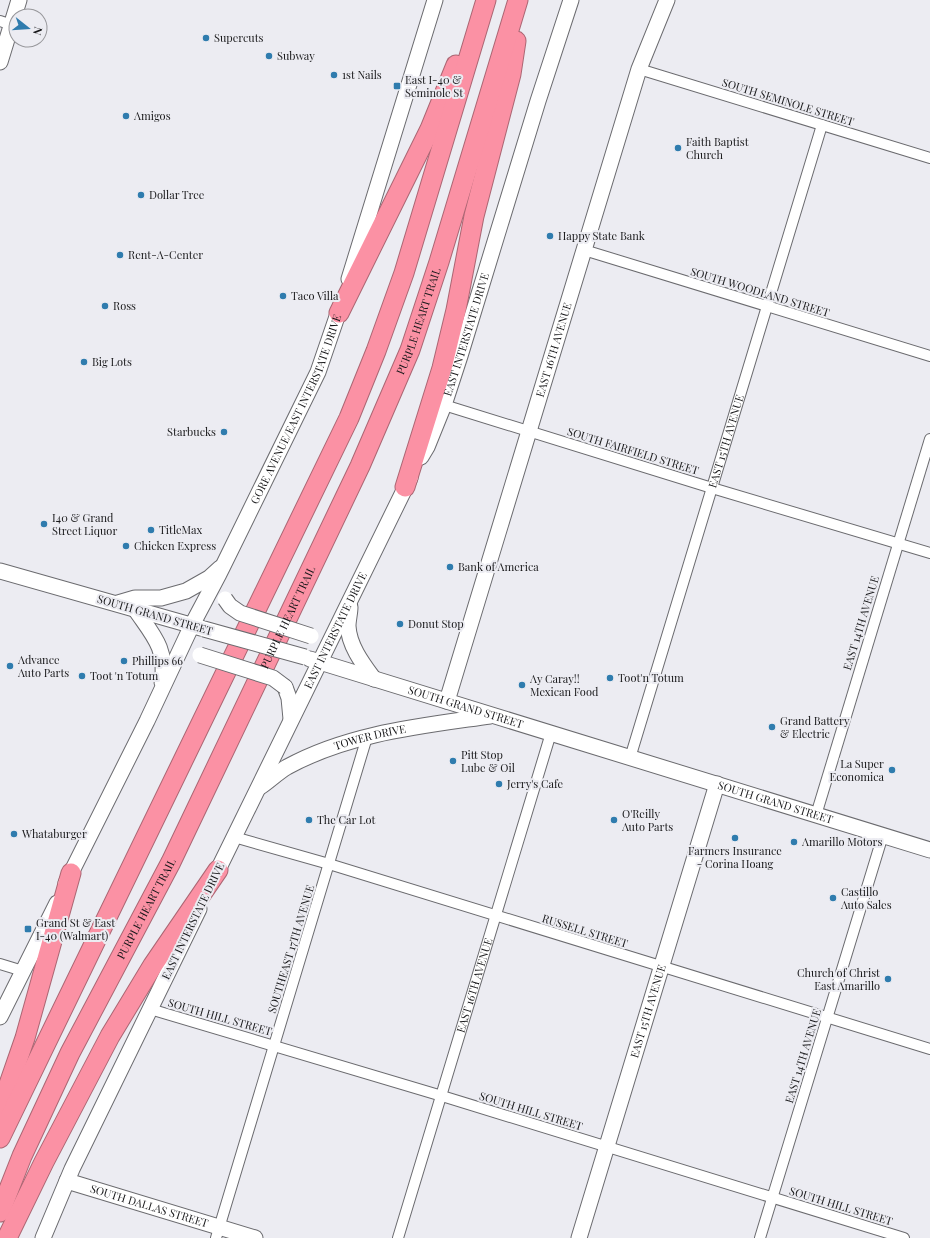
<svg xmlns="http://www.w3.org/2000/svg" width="930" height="1238" font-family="'Playfair Display',serif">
<rect width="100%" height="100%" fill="#ececf2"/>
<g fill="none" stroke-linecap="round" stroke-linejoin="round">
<defs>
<g id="street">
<polyline points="0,21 12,25"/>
<polyline points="639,69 930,158"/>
<polyline points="584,250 930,356"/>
<polyline points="444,405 712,488 930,553"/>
<path id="s1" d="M630 758 822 125"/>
<polyline points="816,815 930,439"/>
<polyline points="234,837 329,864 930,1049"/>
<polyline points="0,964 23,971"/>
<polyline points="150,1009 442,1096 904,1238"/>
<polyline points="216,1238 367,737"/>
<path id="s2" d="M398 1238 551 733"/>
<polyline points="760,1238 883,835"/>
</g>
<g id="secondary">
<polyline points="0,62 19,0"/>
<polyline points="349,279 435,0"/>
<path id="s3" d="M421 457 427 447 444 405 460 356 538 101 571 0"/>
<polyline points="0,571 201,628"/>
<polyline points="118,603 135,598 161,598 186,591 209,578 220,568"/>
<path d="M350 607C350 613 348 620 348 626 349 646 363 664 374 679"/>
<path d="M135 609C152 634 168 649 162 682"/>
<path id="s4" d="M310 659 930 850"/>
<polyline points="285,687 289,698 291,719"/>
<path id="s5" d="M447 701 639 69 667 0"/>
<path id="s6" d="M260 787C269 781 277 773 287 767 349 733 421 726 490 716"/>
<path id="s7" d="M213 880 410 478"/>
<path id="s8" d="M66 883 147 721 192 625 219 574 223 566 318 372 342 302"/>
<polyline points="0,1017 57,903"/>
<path id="s9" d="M67 1181 255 1238"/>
<polyline points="43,1238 72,1169 199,909"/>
<path id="s10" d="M579 1238 717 784"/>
</g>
<g id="highway">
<polyline points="339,313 430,129 456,65"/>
<polyline points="405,487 442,368 456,310 474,216 511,74 516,41"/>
<polyline points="0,1110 25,1038 71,873"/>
<polyline points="0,1138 349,418 376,351 404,273 486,0"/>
<path id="s11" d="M0 1212 22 1156 70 1053 171 862 360 466 410 350 439 262 518 0"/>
<polyline points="7,1238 44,1162 110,1036 153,965 218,870"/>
</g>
</defs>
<use href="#street" stroke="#6b6b6f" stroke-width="12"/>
<use href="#secondary" stroke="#6b6b6f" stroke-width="17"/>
<use href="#highway" stroke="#ab6673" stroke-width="21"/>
<use href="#street" stroke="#fff" stroke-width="10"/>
<use href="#secondary" stroke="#fff" stroke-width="15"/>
<use href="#highway" stroke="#fb91a4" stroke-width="19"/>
<defs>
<g id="secondary-bridge">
<polyline points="225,599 230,606 240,613 311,636"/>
<polyline points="204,629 305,657"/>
<polyline points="200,655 273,678 285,687"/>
</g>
</defs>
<use href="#secondary-bridge" stroke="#6b6b6f" stroke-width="17" stroke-linecap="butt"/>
<use href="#secondary-bridge" stroke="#fff" stroke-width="15"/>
</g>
<g fill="#2f7cae" stroke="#ececf2" stroke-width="1.5">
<circle cx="206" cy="38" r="4"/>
<circle cx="269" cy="56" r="4"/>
<circle cx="334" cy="75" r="4"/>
<rect x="393" y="82" width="8" height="8" rx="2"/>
<circle cx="126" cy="116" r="4"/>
<circle cx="678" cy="148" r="4"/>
<circle cx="141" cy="195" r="4"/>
<circle cx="550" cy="236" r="4"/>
<circle cx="120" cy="255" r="4"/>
<circle cx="283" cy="296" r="4"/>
<circle cx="105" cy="306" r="4"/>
<circle cx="84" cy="362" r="4"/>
<circle cx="224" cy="432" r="4"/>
<circle cx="44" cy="524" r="4"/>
<circle cx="151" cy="530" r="4"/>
<circle cx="126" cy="546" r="4"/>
<circle cx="450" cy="567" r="4"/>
<circle cx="400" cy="624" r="4"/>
<circle cx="124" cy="661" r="4"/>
<circle cx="10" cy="666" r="4"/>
<circle cx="82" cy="676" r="4"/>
<circle cx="610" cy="678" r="4"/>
<circle cx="522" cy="685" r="4"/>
<circle cx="772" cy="727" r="4"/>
<circle cx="453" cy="761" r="4"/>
<circle cx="892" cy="770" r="4"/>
<circle cx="499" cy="784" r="4"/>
<circle cx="309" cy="820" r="4"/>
<circle cx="614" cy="820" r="4"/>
<circle cx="14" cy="834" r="4"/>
<circle cx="735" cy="838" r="4"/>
<circle cx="794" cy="842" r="4"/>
<circle cx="833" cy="898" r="4"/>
<rect x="24" y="925" width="8" height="8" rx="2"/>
<circle cx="888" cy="979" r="4"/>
</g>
<g text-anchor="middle" stroke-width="4" stroke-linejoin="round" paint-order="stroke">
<g font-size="11" fill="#171719" stroke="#ececf2" text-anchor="start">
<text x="214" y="42">Supercuts</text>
<text x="277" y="60">Subway</text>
<text x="342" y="79">1st Nails</text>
<text x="405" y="84">East I-40 &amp;<tspan x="405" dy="13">Seminole St</tspan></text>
<text x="134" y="120">Amigos</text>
<text x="686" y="146">Faith Baptist<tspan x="686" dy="13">Church</tspan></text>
<text x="149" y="199">Dollar Tree</text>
<text x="558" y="240">Happy State Bank</text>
<text x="128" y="259">Rent-A-Center</text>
<text x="291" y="300">Taco Villa</text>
<text x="113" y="310">Ross</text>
<text x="92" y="366">Big Lots</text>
<text x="216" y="436" text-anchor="end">Starbucks</text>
<text x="52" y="522">I40 &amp; Grand<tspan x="52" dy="13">Street Liquor</tspan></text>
<text x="159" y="534">TitleMax</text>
<text x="134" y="550">Chicken Express</text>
<text x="458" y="571">Bank of America</text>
<text x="408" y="628">Donut Stop</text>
<text x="18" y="664">Advance<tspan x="18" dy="13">Auto Parts</tspan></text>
<text x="132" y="665">Phillips 66</text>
<text x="90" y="680">Toot 'n Totum</text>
<text x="618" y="682">Toot'n Totum</text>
<text x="530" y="683">Ay Caray!!<tspan x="530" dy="13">Mexican Food</tspan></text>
<text x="780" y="725">Grand Battery<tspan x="780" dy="13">&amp; Electric</tspan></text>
<text x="461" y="759">Pitt Stop<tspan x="461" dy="13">Lube &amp; Oil</tspan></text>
<text x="884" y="768" text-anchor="end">La Super<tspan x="884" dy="13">Economica</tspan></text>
<text x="507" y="788">Jerry's Cafe</text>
<text x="622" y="818">O'Reilly<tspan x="622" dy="13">Auto Parts</tspan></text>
<text x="317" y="824">The Car Lot</text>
<text x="22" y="838">Whataburger</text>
<text x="802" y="846">Amarillo Motors</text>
<text x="735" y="855" text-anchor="middle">Farmers Insurance<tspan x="735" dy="13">- Corina Hoang</tspan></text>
<text x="841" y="896">Castillo<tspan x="841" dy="13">Auto Sales</tspan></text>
<text x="36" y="927">Grand St &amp; East<tspan x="36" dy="13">I-40 (Walmart)</tspan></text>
<text x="880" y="977" text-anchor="end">Church of Christ<tspan x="880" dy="13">East Amarillo</tspan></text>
</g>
<g font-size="11" fill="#171719" stroke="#ececf2">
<text transform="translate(788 102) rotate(17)" y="4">SOUTH SEMINOLE STREET</text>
<text transform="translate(760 292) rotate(17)" y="4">SOUTH WOODLAND STREET</text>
<text dy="4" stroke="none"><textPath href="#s11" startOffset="985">PURPLE HEART TRAIL</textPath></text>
<text dy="4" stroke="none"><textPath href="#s3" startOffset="131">EAST INTERSTATE DRIVE</textPath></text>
<text dy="4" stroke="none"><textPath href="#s5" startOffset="367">EAST 16TH AVENUE</textPath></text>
<text dy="4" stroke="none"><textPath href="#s8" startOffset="527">GORE AVENUE/EAST INTERSTATE DRIVE</textPath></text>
<text dy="4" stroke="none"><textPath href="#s1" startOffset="331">EAST 15TH AVENUE</textPath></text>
<text transform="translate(633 451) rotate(17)" y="4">SOUTH FAIRFIELD STREET</text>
<text transform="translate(155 615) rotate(16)" y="4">SOUTH GRAND STREET</text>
<text dy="4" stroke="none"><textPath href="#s11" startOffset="661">PURPLE HEART TRAIL</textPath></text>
<text transform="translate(861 623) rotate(-73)" y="4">EAST 14TH AVENUE</text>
<text dy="4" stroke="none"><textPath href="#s7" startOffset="278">EAST INTERSTATE DRIVE</textPath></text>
<text dy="4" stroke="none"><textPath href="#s4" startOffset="163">SOUTH GRAND STREET</textPath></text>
<text dy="4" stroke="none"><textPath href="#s6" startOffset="122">TOWER DRIVE</textPath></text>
<text dy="4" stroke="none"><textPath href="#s4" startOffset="487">SOUTH GRAND STREET</textPath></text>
<text dy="4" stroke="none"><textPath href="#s11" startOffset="337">PURPLE HEART TRAIL</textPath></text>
<text transform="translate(193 921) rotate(-64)" y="4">EAST INTERSTATE DRIVE</text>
<text transform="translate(585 931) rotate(17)" y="4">RUSSELL STREET</text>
<text transform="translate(291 949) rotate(-73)" y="4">SOUTHEAST 17TH AVENUE</text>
<text dy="4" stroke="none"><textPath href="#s2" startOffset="264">EAST 16TH AVENUE</textPath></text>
<text dy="4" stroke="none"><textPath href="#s10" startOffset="237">EAST 15TH AVENUE</textPath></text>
<text transform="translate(220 1017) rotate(16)" y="4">SOUTH HILL STREET</text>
<text transform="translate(803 1056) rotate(-73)" y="4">EAST 14TH AVENUE</text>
<text transform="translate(531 1111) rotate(17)" y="4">SOUTH HILL STREET</text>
<text dy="4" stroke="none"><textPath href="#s9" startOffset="86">SOUTH DALLAS STREET</textPath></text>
<text transform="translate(841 1206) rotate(17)" y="4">SOUTH HILL STREET</text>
</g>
</g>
<g transform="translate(28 28) rotate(107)"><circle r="19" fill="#ececf2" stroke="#97979b"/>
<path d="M0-3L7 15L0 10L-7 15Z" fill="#2f7cae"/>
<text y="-6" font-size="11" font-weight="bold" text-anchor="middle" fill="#171719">N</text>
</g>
</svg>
